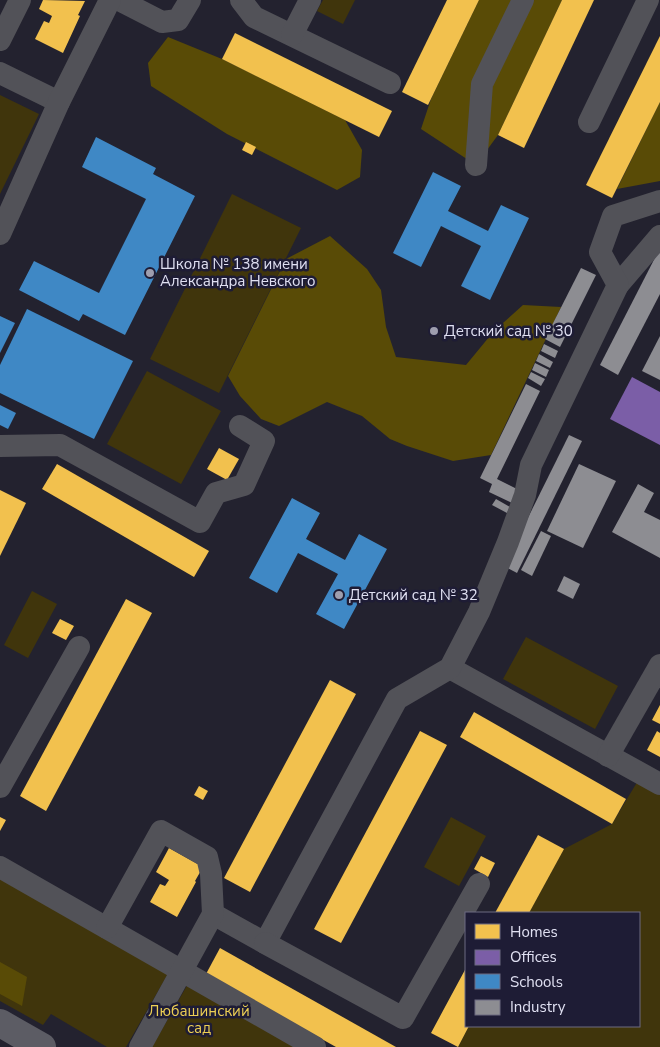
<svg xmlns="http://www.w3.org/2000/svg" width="660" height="1047" font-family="'Nunito Sans',sans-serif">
<rect width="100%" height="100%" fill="#23222f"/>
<g fill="#40350c">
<polygon points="323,0 355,0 343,24 317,11"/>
<polygon points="0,95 39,114 0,194"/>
<polygon points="232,194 301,228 219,393 150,359"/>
<polygon points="147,371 221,411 181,484 107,444"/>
<polygon points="32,591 57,604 28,658 4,645"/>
<polygon points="526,637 618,686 595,729 503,679"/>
<polygon points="639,779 660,789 660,1047 458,1047 469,1026 639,1026 639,913 529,913 564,849 612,824"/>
<polygon points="451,817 486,836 459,886 424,867"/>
<polygon points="0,874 169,972 126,1047 107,1047 51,1014 43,1025 0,1001"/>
<polygon points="189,982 302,1047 152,1047"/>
</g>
<g fill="#594b06">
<polygon points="479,0 562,0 498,135 476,165 421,129 431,99"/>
<polygon points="168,37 222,59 345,120 362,150 360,177 337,190 227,134 151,86 148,63"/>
<polygon points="660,102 660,181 617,189"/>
<polygon points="330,236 367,269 381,290 386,327 396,357 466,365 494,331 523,305 561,307 491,455 453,461 407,446 390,439 362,416 327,402 279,426 261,419 240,396 228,376 286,259"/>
<polygon points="0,962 27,977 22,1006 0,994"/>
</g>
<g fill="#f2c14e">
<polygon points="43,0 85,1 78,15 80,16 63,53 35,39 44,21 49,23 52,16 39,9"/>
<polygon points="447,0 479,0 428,105 402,92"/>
<polygon points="562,0 594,0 524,148 498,135"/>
<polygon points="235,33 392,111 379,137 222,59"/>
<polygon points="660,36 660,102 612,198 586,185"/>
<polygon points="246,142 256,147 252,155 242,150"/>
<polygon points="219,448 239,459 227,480 207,469"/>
<polygon points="57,464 209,551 194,577 42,489"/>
<polygon points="0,490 26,503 0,556"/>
<polygon points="126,599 152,613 46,811 20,796"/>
<polygon points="60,619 74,626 66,640 52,633"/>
<polygon points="330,680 356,694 250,892 224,878"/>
<polygon points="660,705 660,724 652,720"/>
<polygon points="474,712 626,799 612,824 460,737"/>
<polygon points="420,731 447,745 341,943 314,929"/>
<polygon points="657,731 660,733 660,757 647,750"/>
<polygon points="199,786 208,791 203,800 194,795"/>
<polygon points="0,817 6,820 0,831"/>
<polygon points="538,835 564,849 529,913 495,913"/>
<polygon points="169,848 203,867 195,881 196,882 177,917 150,902 160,884 165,886 169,880 156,872"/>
<polygon points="481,856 495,863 488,877 474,869"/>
<polygon points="220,948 396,1047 336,1047 206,974"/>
<polygon points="466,968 466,1026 469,1026 458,1047 431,1033"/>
</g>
<polygon fill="#7b5ea7" points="632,377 660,392 660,445 610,419"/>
<g fill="#3f88c5">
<polygon points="96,137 156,168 153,174 195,196 125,335 83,314 79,321 19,290 34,261 99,293 146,199 82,167"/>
<polygon points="433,172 461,186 448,211 488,231 501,205 529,218 490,300 461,286 481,246 441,226 421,267 393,253"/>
<polygon points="27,309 133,361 94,439 0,393 0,365"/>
<polygon points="0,316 15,323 0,353"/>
<polygon points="0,405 16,413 8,429 0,425"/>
<polygon points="292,498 320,513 306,539 345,560 359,534 387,549 344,629 316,614 338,574 298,553 277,593 249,578"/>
</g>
<g fill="#8d8d92">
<polygon points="660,248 660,294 618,375 600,365"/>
<polygon points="581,268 596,275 560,347 545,339"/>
<polygon points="660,336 660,380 642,371"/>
<polygon points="544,344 558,351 555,358 541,351"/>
<polygon points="539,354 553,362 550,368 536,361"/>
<polygon points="535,363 549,370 546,377 532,370"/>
<polygon points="531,372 545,379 541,386 528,378"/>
<polygon points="526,384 540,391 497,479 519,490 512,503 489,492 492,484 480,478"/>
<polygon points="569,435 582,441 517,573 504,566"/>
<polygon points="579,464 616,481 583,548 547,531"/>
<polygon points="638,484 654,493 644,512 660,520 660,558 612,532"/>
<polygon points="496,499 510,507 507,513 492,505"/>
<polygon points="541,531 551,536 532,576 521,570"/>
<polygon points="564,576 580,584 573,599 557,591"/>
</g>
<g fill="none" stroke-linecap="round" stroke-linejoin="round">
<g stroke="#525258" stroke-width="22">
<polyline points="119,0 162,22 178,20 190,0"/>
<polyline points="241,0 254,17 390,83"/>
<polyline points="292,35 310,0"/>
<polyline points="0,40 20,0"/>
<polyline points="0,73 59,102"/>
<polyline points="589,122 648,0"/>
<polyline points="476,165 482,84 523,0"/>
<polyline points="0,234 59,102 110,0"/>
<polyline points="618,285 660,236"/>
<polyline points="0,446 60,445 200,522 216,493 244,485 264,441 240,426"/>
<polyline points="450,668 660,784"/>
<polyline points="608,756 660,665"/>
<polyline points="0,787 79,647"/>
<polyline points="0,867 315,1047"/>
<polyline points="213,914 265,943 397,699 450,668 479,612 508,542 525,495 531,465 618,285 600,252 613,216 660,201"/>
<polyline points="107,928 161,831 207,857 211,874 213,914 140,1047"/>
<polyline points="265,943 403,1018 479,884"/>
</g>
<polyline stroke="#5c5c64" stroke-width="28" points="0,1023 42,1047"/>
</g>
<g fill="#9e9eae" stroke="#1e1c35" stroke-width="2">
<circle cx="150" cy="273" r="5"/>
<circle cx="434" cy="331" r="5"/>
<circle cx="339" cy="595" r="5"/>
</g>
<g text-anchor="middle" stroke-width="5" stroke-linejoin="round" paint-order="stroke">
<g font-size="15" fill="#e0e0f2" stroke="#1e1c35" text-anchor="start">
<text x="160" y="269">Школа № 138 имени<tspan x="160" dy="17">Александра Невского</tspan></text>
<text x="444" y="336">Детский сад № 30</text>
<text x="349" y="600">Детский сад № 32</text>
</g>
<g font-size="15" fill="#edcf54" stroke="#1e1c35">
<text x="199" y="1016">Любашинский<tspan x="199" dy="17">сад</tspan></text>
</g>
</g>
<rect x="465" y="912" width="175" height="115" fill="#1e1c35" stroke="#6c6a81"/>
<rect x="475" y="924" width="25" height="15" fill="#f2c14e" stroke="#6c6a81"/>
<text x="510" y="937" font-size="15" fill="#e0e0f2">Homes</text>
<rect x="475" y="950" width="25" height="15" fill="#7b5ea7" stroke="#6c6a81"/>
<text x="510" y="962" font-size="15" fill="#e0e0f2">Offices</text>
<rect x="475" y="974" width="25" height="15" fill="#3f88c5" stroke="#6c6a81"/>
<text x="510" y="987" font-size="15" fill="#e0e0f2">Schools</text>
<rect x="475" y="1000" width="25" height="15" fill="#8d8d92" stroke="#6c6a81"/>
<text x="510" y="1012" font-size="15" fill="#e0e0f2">Industry</text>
</svg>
